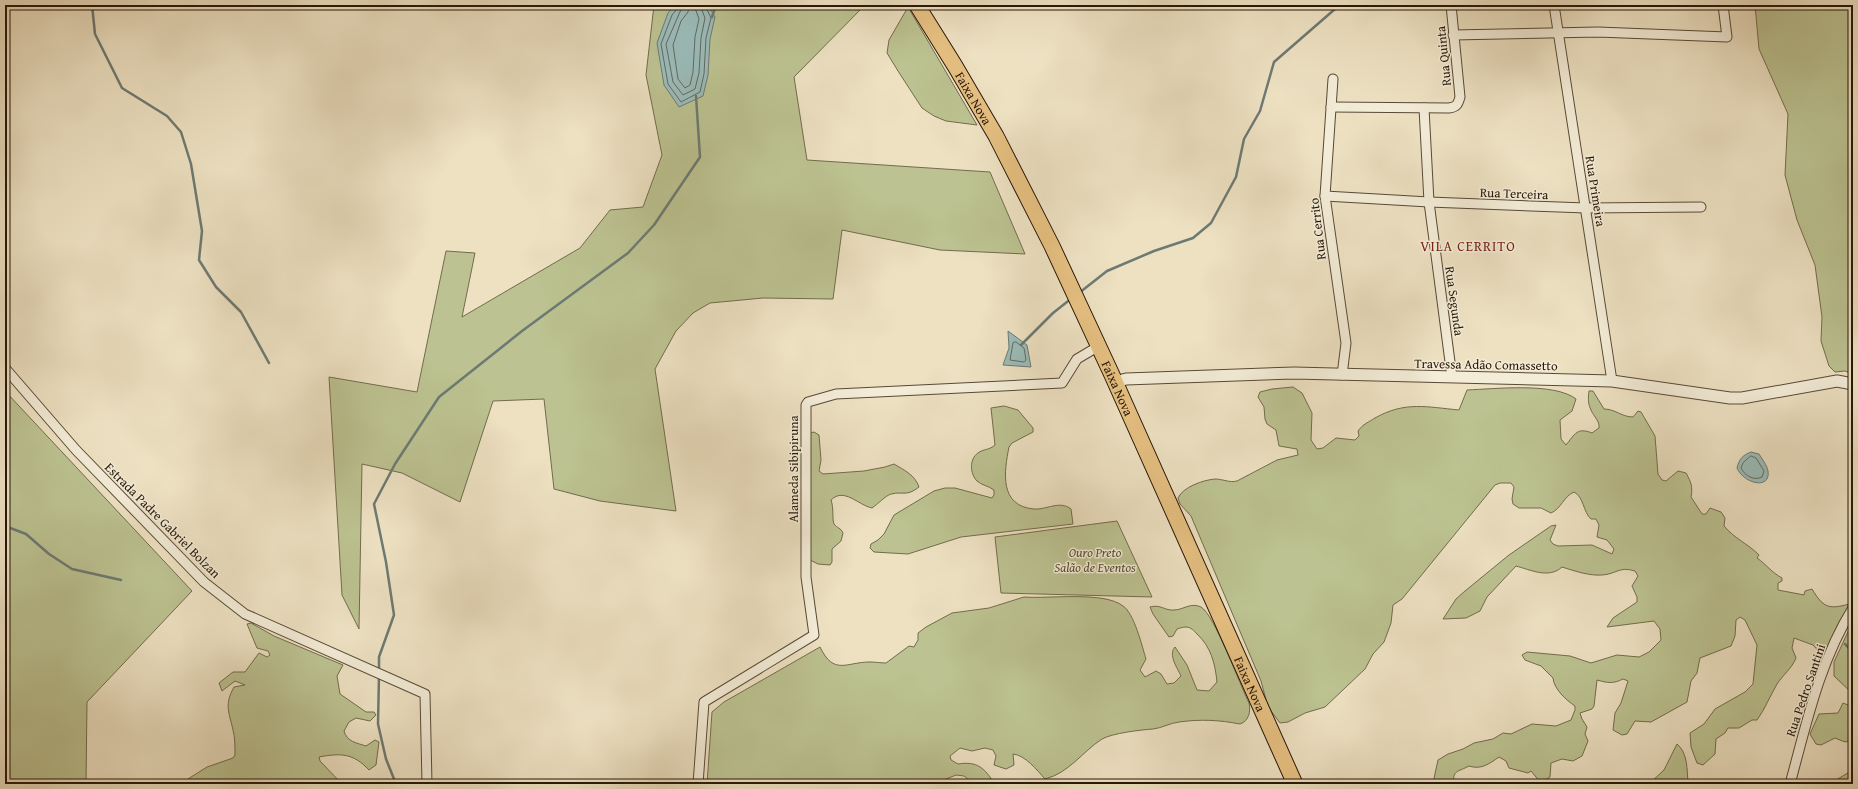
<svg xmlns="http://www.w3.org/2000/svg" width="1858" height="789" font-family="'Gentium Book Plus',serif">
<rect width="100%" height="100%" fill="#ede1c2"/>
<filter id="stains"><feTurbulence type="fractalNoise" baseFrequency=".005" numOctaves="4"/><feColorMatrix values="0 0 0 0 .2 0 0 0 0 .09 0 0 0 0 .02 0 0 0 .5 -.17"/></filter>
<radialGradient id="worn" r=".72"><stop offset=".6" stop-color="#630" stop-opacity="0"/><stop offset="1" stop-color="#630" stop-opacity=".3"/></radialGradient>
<g fill="#bcc291" stroke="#726c4c">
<polygon points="654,5 865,5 794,77 807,160 990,172 1025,254 940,250 842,230 833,299 763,298 710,303 693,313 676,331 655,369 676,511 600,501 554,489 544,399 493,401 460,502 402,473 362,464 359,629 342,595 329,377 417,392 446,251 475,253 462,317 580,248 610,210 643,207 662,155 646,75"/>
<polygon points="1755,5 1853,5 1853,374 1845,371 1835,372 1829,366 1821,341 1822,317 1815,265 1797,220 1785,175 1788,114 1759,49"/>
<polygon points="908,7 977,125 946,121 934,116 922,108 898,71 887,53 889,40"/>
<path d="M1293 387 1302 393 1312 413 1311 440 1317 449 1323 448 1336 438 1355 440 1359 436 1358 431C1363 424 1369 422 1375 418 1405 401 1427 407 1459 410L1467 390C1494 389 1554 382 1576 399L1572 411 1560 420 1561 439 1566 445C1575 434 1577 427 1592 433L1599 428C1600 421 1594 417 1591 410 1588 404 1588 398 1589 391H1593L1604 409C1615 409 1622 417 1633 417L1638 411 1641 412 1655 436 1658 474 1662 480 1666 481 1678 471 1686 473C1691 482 1693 487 1691 497L1702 514H1706L1710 508 1721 512 1725 518 1724 526C1735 539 1747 543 1759 555L1757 558C1767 565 1771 572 1782 578V581L1778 583V590L1804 595 1805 591 1812 589C1823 607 1828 610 1849 604L1824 657 1813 645 1794 638 1792 648 1796 658C1792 668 1783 675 1777 684 1770 696 1765 709 1757 720H1752L1739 728H1728L1725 733 1716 739 1715 754 1703 765 1697 763 1691 747 1690 733 1704 724 1715 709 1745 692 1753 684 1757 645 1745 620 1740 617 1736 620 1735 636 1731 646 1700 658 1697 673 1691 681 1687 702 1651 722 1635 721 1627 734 1622 735 1613 730 1615 713 1621 703 1628 681 1623 679C1613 684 1608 683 1597 680L1594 706 1592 709 1580 713 1582 719 1587 727 1585 734 1588 741 1582 756 1573 761 1562 759 1551 763 1550 777 1541 783 1531 771 1528 773 1509 768 1506 761 1499 757C1489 764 1481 770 1469 766 1458 772 1452 770 1454 784H1431L1430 782 1433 783 1438 760 1448 754 1463 749 1474 743 1493 739 1503 733 1511 734 1532 724 1556 726 1571 720 1575 710V706C1566 700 1554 689 1553 678L1541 666 1525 660 1522 655 1527 652 1570 656 1591 663 1617 655 1639 657 1649 652 1661 640 1660 629 1654 621 1607 627 1613 618 1637 602V597L1632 586 1638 576 1635 571C1619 566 1617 574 1602 575 1589 576 1575 571 1562 567 1549 579 1531 570 1516 566L1487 597 1480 611 1466 618 1443 619 1456 599 1465 591 1509 555 1551 526 1556 525 1550 540 1553 544 1558 546 1592 545 1612 554 1614 549 1607 540 1597 537 1599 525 1596 519H1591C1583 512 1584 497 1574 492 1564 496 1561 509 1551 513L1541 508H1519L1513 504 1512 499 1514 487 1511 483H1500L1495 485 1402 599 1393 605 1391 623 1384 642 1373 654 1365 669 1325 707 1305 713 1288 722 1280 723 1268 707 1261 681 1191 516 1180 504 1178 498C1183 487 1203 480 1215 479 1223 479 1229 483 1237 481L1277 460 1298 455 1297 449 1279 446 1276 430 1267 424 1265 419 1264 407 1258 397 1260 392 1272 389Z"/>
<polygon points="5,391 192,591 87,702 86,784 5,784"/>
<path d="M1004 406 1018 410 1033 428V432L1012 443 1009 447C1004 472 999 506 1034 509 1046 510 1060 500 1071 509L1073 524 961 537 908 554 874 552 870 548 871 544 878 540 884 534 894 515 934 491 945 488H955L992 498 994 495V490C989 486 981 485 977 481 970 474 969 459 978 453 983 449 990 450 995 445L991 408Z"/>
<path d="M814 432 819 435 821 460 819 471 823 474 864 471 885 467 894 464C904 470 915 475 919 487 906 497 904 491 891 494 885 496 878 504 872 508 858 505 844 487 831 500 834 508 832 520 834 524 837 528 841 528 843 533L841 541 832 549V562L830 565 818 564 810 560V433Z"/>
<polygon points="1117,521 1152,597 1001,593 995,537"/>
<path d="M1024 597C1049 599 1104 591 1123 606 1134 613 1142 646 1146 659L1140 670 1145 677 1156 671 1161 674 1167 684 1174 683 1181 676C1177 667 1168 655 1175 647L1187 665 1197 690 1209 691 1217 682C1215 663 1211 647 1197 634 1194 631 1191 627 1186 627 1183 627 1180 628 1177 629L1173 636 1169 637 1153 614 1150 607C1161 604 1165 611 1174 610 1183 610 1191 602 1201 607 1214 614 1240 685 1249 703 1251 711 1249 721 1240 724 1219 720 1201 719 1179 722 1170 723 1162 728 1153 729 1140 730 1113 733 1102 739 1082 752 1069 773 1045 779 1037 770 1025 755 1013 754L1014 765 1006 769 994 765 996 756 993 750 985 748 972 751 960 748 950 756 951 760 958 764C978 761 984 768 995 784H974L964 776 956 775 934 784H707L712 712 724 702 820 647C834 676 846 662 870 662 876 662 881 663 886 663L909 646 914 647 918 640V633L926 627 952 613 989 608Z"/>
<polygon points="1853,621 1853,694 1834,676 1834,662"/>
<path d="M251 623 274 636 343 665 337 676 340 694 366 712H374L376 715 370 721 356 718 349 722 344 731C347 742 357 743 366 746L375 740 379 742 376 765 369 770C353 753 341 753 319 757L320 761 342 784H180L207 767 233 758 235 755C235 747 235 737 233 730 229 712 224 705 234 687L245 685 235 681 222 691 219 683 233 672H245L259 653 267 657 270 655 268 651 257 648 247 624Z"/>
<polygon points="1843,703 1853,707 1853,740 1845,742 1835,738 1821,745 1816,744 1810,734 1819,714 1838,713"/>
<path d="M1677 744C1688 753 1687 770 1688 784H1649L1664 770Z"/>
<polygon points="1853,770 1853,783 1839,784 1836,780"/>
</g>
<g fill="#9bbcba" stroke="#6d7a73">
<polygon points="675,5 708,5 715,17 710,39 708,75 703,96 679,107 664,85 657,43 668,13"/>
<polygon points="1008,331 1027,345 1031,367 1003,365 1009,348"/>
<path d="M1751 452 1759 454C1762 459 1767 465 1768 471 1771 490 1744 484 1737 468 1739 459 1743 455 1751 452Z"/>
</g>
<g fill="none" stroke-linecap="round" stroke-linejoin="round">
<g stroke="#616a61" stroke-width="1">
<polyline points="678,5 677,9 672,15 661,44 668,84 681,102 700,92 704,74 706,38 711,18 705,5"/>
<polyline points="683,5 666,44 673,82 683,95 695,89 699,73 701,38 705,18 700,5"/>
<polyline points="689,5 688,12 681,21 673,45 678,79 685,88 690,85 693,72 695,37 699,19 694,5"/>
<polygon points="1016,342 1024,348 1026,360 1024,362 1010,360 1013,343"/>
<path d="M1751 456 1756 458 1764 471 1762 477C1754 481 1745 476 1741 468L1743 463Z"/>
</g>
<g stroke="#6d7a73" stroke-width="2.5">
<polyline points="92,5 95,34 122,88 167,116 181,132 191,164 202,231 199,260 216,287 241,312 269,363"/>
<polyline points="712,17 716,5"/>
<polyline points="1079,293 1107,271 1154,251 1193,238 1211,223 1236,177 1244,139 1260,111 1274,62 1335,9 1356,5"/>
<polyline points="1021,345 1053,313 1072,298"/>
<polyline points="5,526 26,534 49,554 72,569 121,580"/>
<polyline points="1845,644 1853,652"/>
<polyline points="379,670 379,657 394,615 386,562 374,504 395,464 439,397 522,331 628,253 654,225 700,157 696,96"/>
<polyline points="379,675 378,724 386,759 396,784"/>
</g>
<defs>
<g id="minor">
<polyline points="1554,5 1612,381"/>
<polyline points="1453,35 1598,32 1727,37 1723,5"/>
<polyline points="1333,79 1325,196 1346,343 1342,375"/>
<path d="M1331 107 1449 108C1457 107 1458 104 1460 97L1451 5"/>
<polyline points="1424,108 1429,202 1452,377"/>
<polyline points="1325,196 1429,202 1586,208 1701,207"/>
<polyline points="5,368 76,450 204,582 245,614 425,694 427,784"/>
<polyline points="698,784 704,702 814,635 806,577 806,405 808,402 836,394 1062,383 1077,359 1099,346"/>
<path d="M1790 784C1806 725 1820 660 1853 608"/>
</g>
<polyline id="tertiary" points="1116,382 1126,379 1294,373 1612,381 1730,398 1742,398 1837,381 1853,384"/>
<g id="trunk">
<path id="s1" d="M917 5 955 66 996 136 1052 246 1112 375 1295 784"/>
</g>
</defs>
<use href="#minor" stroke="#584a36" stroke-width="11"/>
<use href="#tertiary" stroke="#584a36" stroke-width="13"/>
<use href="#trunk" stroke="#271708" stroke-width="17"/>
<use href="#minor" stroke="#f3ecd7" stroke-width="9"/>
<use href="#tertiary" stroke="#f3ecd7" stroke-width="11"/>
<use href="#trunk" stroke="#e6c081" stroke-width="15"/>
</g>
<g text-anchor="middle" stroke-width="3" stroke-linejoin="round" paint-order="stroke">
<g font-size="13" fill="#271708" stroke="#f3ecd7">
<text transform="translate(1443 56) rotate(-96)" y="5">Rua Quinta</text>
<text dy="5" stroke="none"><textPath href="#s1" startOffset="109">Faixa Nova</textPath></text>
<text transform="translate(1596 191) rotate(81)" y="5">Rua Primeira</text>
<text transform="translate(1514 193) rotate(2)" y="5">Rua Terceira</text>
<text transform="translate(1317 229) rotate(-97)" y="5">Rua Cerrito</text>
<text transform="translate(1455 301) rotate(82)" y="5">Rua Segunda</text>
<text transform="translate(1486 364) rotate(1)" y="5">Travessa Adão Comassetto</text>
<text dy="5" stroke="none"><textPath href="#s1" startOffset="433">Faixa Nova</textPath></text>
<text transform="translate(793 469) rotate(-90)" y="5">Alameda Sibipiruna</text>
<text transform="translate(163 520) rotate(45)" y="5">Estrada Padre Gabriel Bolzan</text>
<text dy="5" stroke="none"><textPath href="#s1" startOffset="757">Faixa Nova</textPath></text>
<text transform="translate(1805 690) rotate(-71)" y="5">Rua Pedro Santini</text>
</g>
<g font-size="13" font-style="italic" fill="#544a31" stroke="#f3ecd7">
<text x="1095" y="557">Ouro Preto<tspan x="1095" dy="15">Salão de Eventos</tspan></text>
</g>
<g font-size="14" letter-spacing="1" fill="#7a1f14" stroke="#f3ecd7">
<text x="1468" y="251">VILA CERRITO</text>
</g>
</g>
<rect width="1858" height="789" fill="none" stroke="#ede1c2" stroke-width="20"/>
<rect x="6" y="6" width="1846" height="777" fill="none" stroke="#271708" stroke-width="2"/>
<rect x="10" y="10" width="1838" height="769" fill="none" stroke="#271708"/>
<rect width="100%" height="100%" filter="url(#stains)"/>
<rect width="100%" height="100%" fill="url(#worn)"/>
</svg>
